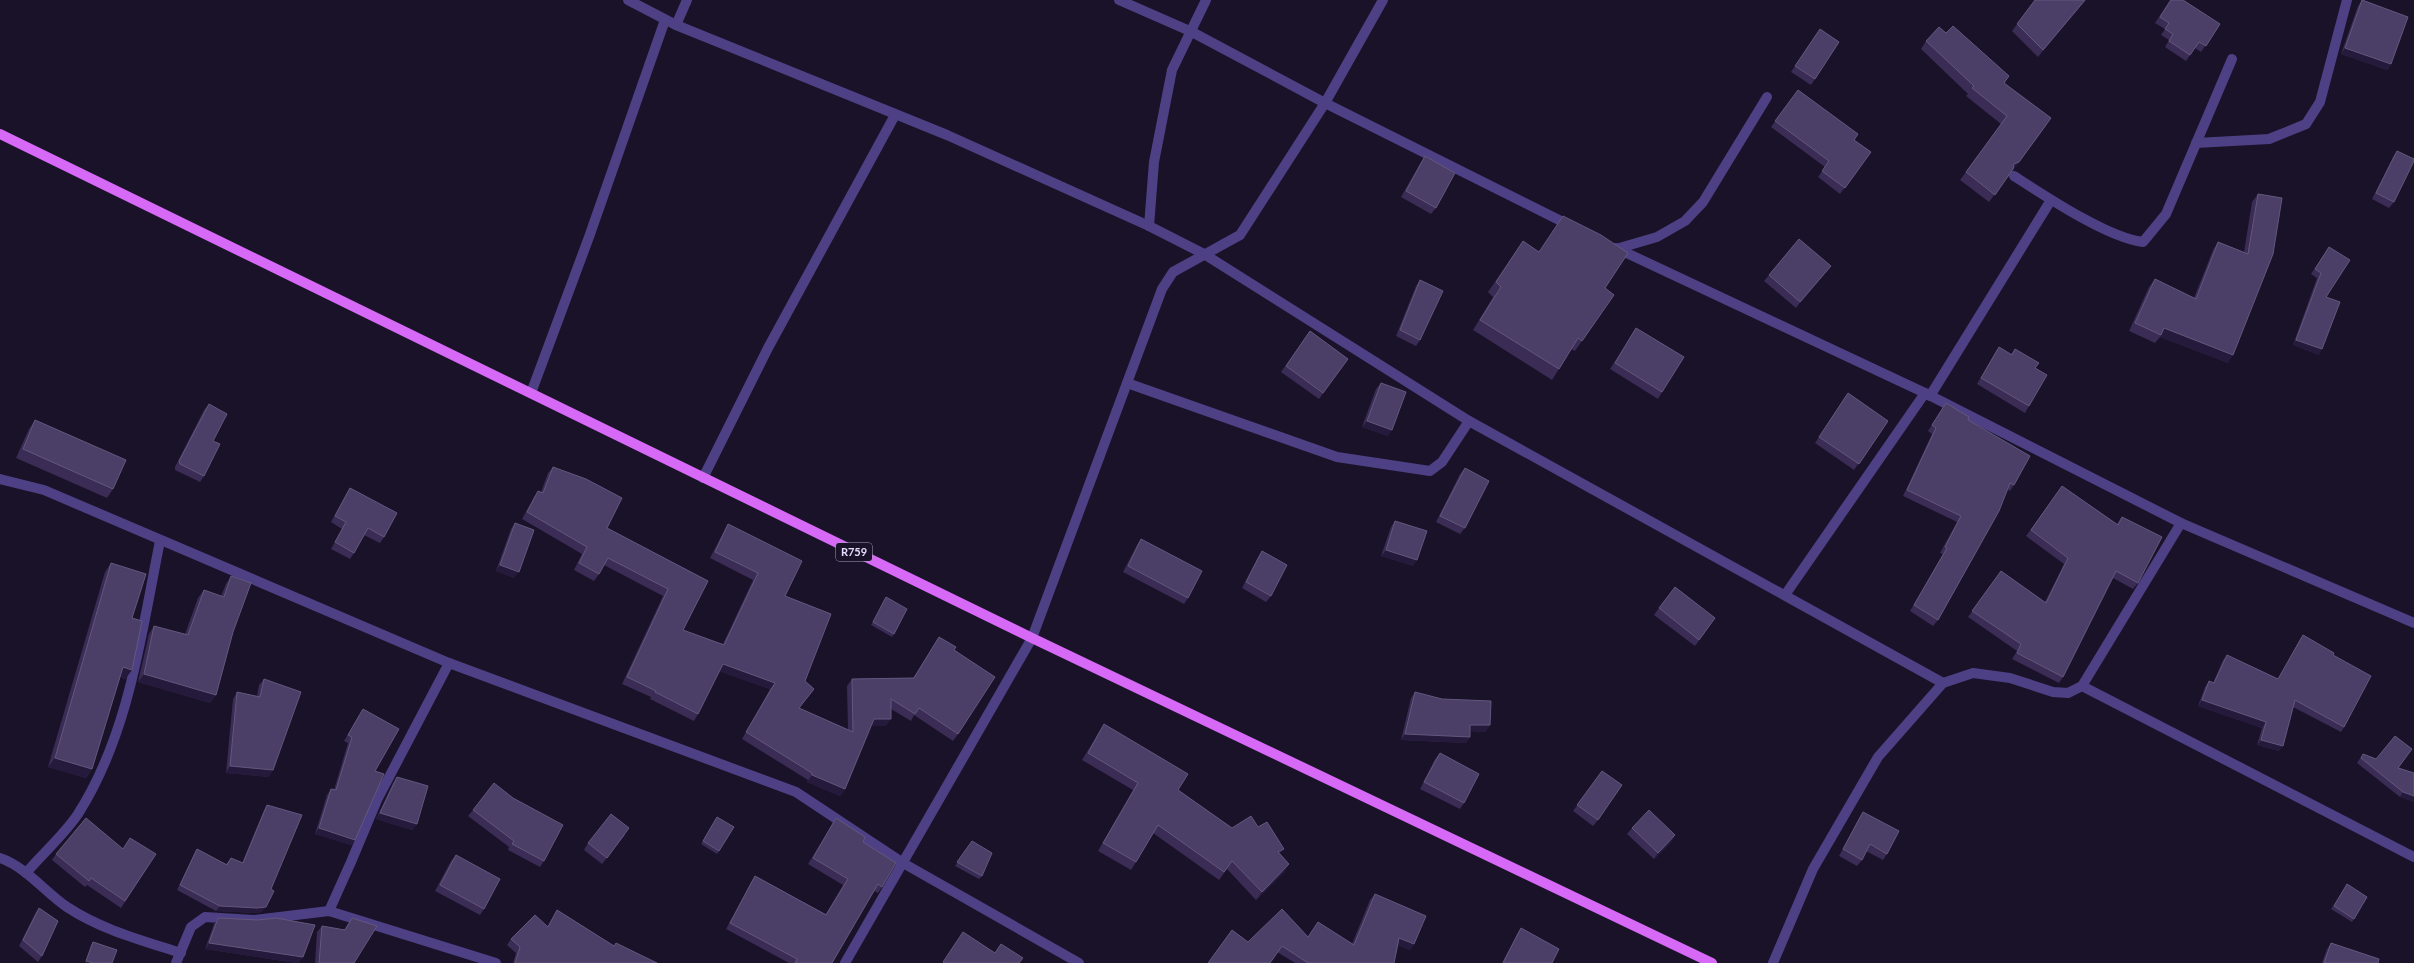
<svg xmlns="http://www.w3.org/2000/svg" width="2414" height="963" font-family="Lato,sans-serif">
<rect width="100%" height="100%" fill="#191228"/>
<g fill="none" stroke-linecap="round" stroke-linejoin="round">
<g stroke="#4d4084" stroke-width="10">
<polyline points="628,0 676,25 947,135 1149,226 1204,254 1469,421 1943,683"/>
<polyline points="1119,0 1192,32 1325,103 1571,226"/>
<polyline points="676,25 687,0"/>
<polyline points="2196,143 2269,139 2306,124 2320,102 2347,0"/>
<path d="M2014 176C2045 196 2108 238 2143 242L2166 214 2232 59"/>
<polyline points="1149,226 1154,162 1172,70 1206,0"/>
<polyline points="1616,248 1925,393 2181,523 2414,623"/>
<polyline points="1616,249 1657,237 1685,221 1703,202 1767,97"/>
<polyline points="1127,383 1337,457 1430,471 1442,462 1469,421"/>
<polyline points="531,393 589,237 665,20"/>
<polyline points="1930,396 2051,200"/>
<polyline points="703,478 768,348 895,115"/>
<polyline points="0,479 44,490 449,663 796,792 903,863 1079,963"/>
<polyline points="1785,595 1925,393"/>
<polyline points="2082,686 2414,857"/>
<path d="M0 858C26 867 45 892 67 907 102 930 141 940 181 953"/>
<path d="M26 873C42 854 64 835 78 814 130 732 141 634 160 541"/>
<polyline points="329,911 351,862 377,800 449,663"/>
<polyline points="176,963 191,927 205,917 254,920 329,911 496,963"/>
<polyline points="845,963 1032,638 1162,289 1173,272 1240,235 1325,103 1383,0"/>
<polyline points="1773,963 1813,869 1878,757 1943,683 1973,673 2010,678 2053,692 2068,693 2082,686 2181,523"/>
</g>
<polyline stroke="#d669f6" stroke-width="10" points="0,134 1032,638 1712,963"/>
</g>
<g fill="#3a2c55">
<polygon points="2035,0 2086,0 2038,57 2012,31"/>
<polygon points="2170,0 2220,24 2201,52 2195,48 2186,61 2165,47 2169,40 2161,35 2165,29 2155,23"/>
<polygon points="2362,0 2391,64 2387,70 2341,54 2358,6"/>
<polygon points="1820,29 1839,42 1811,85 1791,72"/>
<polygon points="1946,33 2009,76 2004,83 2046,126 1989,202 1960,180 2001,124 1966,96 1968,94 1921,49 1926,41"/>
<polygon points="1798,90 1854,140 1871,152 1840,194 1818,177 1825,167 1771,127"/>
<polygon points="2397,151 2394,202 2389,208 2372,199 2393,157"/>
<polygon points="1425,156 1436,208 1431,214 1401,197 1421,162"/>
<polygon points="2258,194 2282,198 2228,363 2160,337 2155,343 2129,331 2149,287 2155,279 2194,298 2213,250 2218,242 2244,252 2252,202"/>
<polygon points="1523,241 1539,252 1605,288 1614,295 1575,351 1571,349 1559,369 1552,380 1473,330 1493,297 1488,292"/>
<polygon points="2329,247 2326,297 2319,355 2293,345 2317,278 2311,274"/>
<polygon points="1831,266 1796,308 1764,281 1769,275"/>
<polygon points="1420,280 1420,340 1416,346 1396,336 1416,286"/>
<polygon points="1636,328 1662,392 1658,399 1610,369"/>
<polygon points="1310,331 1348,359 1319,399 1281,372"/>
<polygon points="1999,347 2011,354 2015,349 2029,406 2025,413 1977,384 1995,353"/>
<polygon points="1381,383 1388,436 1362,427 1376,389"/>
<polygon points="1848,393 1888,421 1854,470 1815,443"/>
<polygon points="1946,403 1968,420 2014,485 2010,491 2007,489 1938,620 1933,626 1910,611 1943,554 1940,553 1957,522 1903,496 1932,434 1928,431"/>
<polygon points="209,404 213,441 204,476 200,482 175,470 175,467 204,410"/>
<polygon points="35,420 113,489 107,498 16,458 29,429"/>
<polygon points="553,467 607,528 708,581 683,630 723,644 753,580 710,558 724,531 728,524 785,596 805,681 814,689 799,708 848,730 847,686 852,679 913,678 939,637 954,650 958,734 953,741 914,715 911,721 891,709 886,726 871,726 845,789 840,796 807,782 808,780 742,739 770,689 719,671 698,714 694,721 650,699 651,697 622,684 663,596 604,565 599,574 594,581 574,570 582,554 522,519 534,497 538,491 541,492 548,473"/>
<polygon points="1465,468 1465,528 1460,534 1436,522 1460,474"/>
<polygon points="2062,486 2117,524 2122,517 2138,583 2133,589 2113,578 2063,677 2059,683 2012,659 2017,651 1968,617 2001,571 2045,602 2064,564 2026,536"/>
<polygon points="350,488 384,537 380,543 364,535 354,553 350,559 331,549 342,529 331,522 346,494"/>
<polygon points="1395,521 1413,566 1381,556 1391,527"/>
<polygon points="515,523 514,578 496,571 511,529"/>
<polygon points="1141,539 1188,598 1184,604 1123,572 1137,545"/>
<polygon points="1262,551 1271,596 1266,602 1242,588 1258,557"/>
<polygon points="111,563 132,618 132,670 125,679 120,677 92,769 86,778 48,767 105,572"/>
<polygon points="231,576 233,632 216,695 210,703 138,682 149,634 154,626 185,634 198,598 204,590 221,596 226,584"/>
<polygon points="886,597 894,634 892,637 871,625"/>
<polygon points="1659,608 1715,618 1695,646 1654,615"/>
<polygon points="2303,635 2333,655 2344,727 2341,732 2293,707 2279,751 2257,745 2262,728 2198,706 2205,687 2209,681 2213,683 2223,660 2227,655 2278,679 2299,641"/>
<polygon points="264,679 269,777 226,773 233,699 237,692 257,696 259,685"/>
<polygon points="1415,692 1486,732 1470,731 1470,737 1466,743 1401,740 1411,698"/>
<polygon points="363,709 375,771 355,840 351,845 315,834 327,795 331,789 334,790 348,743 344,741 359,715"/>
<polygon points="1104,724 1178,790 1232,828 1258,827 1280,854 1289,864 1284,872 1256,900 1227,869 1219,880 1153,833 1136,862 1131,870 1098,851 1133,790 1082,760 1099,732"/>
<polygon points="1440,753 1464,803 1460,809 1420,789 1435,759"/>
<polygon points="2363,754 2414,773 2414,802 2400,797 2357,763"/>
<polygon points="1602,771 1598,820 1593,826 1573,811"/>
<polygon points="397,777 417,824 412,830 376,819 393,783"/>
<polygon points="267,805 271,889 262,912 254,913 216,911 177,890 194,854 197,849 226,864 231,858 242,863 264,810"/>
<polygon points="473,810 544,861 540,867 508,850 509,847 468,816"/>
<polygon points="1863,812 1887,854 1883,860 1866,851 1862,860 1857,866 1839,856 1859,818"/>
<polygon points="836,818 863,842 882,887 878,893 874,891 832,963 789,963 726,929 751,882 755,876 826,914 843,885 808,864"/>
<polygon points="715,820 719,851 717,854 701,844"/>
<polygon points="1632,828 1675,835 1671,842 1654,859 1627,834"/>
<polygon points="625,835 602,864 584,850 588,843"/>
<polygon points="972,841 982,876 979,879 955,866"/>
<polygon points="123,848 156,854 121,908 87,885 85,887 52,860 56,854"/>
<polygon points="456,855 484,909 480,915 435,891 451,861"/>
<polygon points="2347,884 2367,897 2352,922 2331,909"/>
<polygon points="1375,894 1414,944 1410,950 1398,945 1394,963 1295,963 1277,952 1248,942 1308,937 1352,944 1370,900"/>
<polygon points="39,908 42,956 38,962 19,946 35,914"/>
<polygon points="557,910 614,946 657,963 513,963 516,953 507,945 511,939 547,927"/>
<polygon points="218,918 303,957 298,963 296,963 205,949 214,924"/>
<polygon points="352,918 354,963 315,963 317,932 322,926 344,930"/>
<polygon points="1521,928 1552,963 1502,963 1517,934"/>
<polygon points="93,942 112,963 85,963 91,945"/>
<polygon points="2331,943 2378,963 2322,963 2327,949"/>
</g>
<g fill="#251a3b">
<polygon points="2085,0 2086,0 2038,57 2043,50"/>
<polygon points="2345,48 2391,64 2387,70 2341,54"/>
<polygon points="2046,126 1989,202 2013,170 2014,164"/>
<polygon points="1831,266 1796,308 1800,302"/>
<polygon points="2164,328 2233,355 2228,363 2160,337"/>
<polygon points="2296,340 2322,349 2319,355 2293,345"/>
<polygon points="1367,421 1392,430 1388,436 1362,427"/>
<polygon points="1386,550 1417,560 1413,566 1381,556"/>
<polygon points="500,565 519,572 514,578 496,571"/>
<polygon points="723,664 775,683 770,689 718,671"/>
<polygon points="123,667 132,670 125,679 117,676"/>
<polygon points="144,674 216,695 210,703 138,682"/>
<polygon points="2202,700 2266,722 2262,728 2198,706"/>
<polygon points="874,719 891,719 886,726 869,726"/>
<polygon points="1470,725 1490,725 1486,732 1466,731"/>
<polygon points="1405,734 1470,737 1466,743 1401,740"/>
<polygon points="2261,740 2283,746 2279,751 2257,745"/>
<polygon points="55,758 92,769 86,778 48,767"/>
<polygon points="230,766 273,770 269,777 226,773"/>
<polygon points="812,775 845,789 840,796 807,782"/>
<polygon points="2403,792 2414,796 2414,802 2400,797"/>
<polygon points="380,813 417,824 412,830 376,819"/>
<polygon points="319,828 355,840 351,845 315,834"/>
<polygon points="1675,835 1671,842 1654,859 1658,853"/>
<polygon points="1284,849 1278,857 1278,852"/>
<polygon points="1289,864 1284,872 1256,900 1262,892"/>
<polygon points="220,906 266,907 262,912 254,913 216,911"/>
<polygon points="1399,938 1414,944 1410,950 1395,944"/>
<polygon points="209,943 303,957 298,963 296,963 205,949"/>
<polygon points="86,961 93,963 85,963"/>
</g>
<g fill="#4c3f67" stroke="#64577e">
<polygon points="2035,0 2085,0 2043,50 2017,24"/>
<polygon points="2171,0 2183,0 2220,24 2206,46 2199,42 2190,55 2169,41 2173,34 2165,29 2169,23 2160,17"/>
<polygon points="2362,0 2408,17 2391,64 2345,48"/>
<polygon points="1953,26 2009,76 2004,83 2051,118 2019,162 2014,164 2013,169 1995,195 1966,172 2007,116 1972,88 1974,86 1926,41 1939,27 1946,33"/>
<polygon points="1820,29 1839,42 1815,79 1795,66"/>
<polygon points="1798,90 1858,134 1854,140 1871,152 1845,188 1822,171 1829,161 1775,121"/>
<polygon points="2397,151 2414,159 2414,161 2394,202 2376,193"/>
<polygon points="1425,156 1455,173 1436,208 1406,191"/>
<polygon points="2258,194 2282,198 2273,254 2233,355 2164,328 2161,335 2135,323 2155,279 2196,299 2218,242 2248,254"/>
<polygon points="1563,216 1601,235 1628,253 1605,288 1614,295 1582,341 1578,338 1559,369 1480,320 1501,287 1496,282 1523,241 1539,252"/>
<polygon points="1799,239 1831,266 1800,302 1769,275"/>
<polygon points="2329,247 2350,260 2326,297 2340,302 2322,349 2296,340 2321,273 2315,269"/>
<polygon points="1420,280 1443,291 1420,340 1400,330"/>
<polygon points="1636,328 1684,357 1662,392 1615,363"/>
<polygon points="1310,331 1348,359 1323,393 1286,366"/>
<polygon points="1999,347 2012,355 2015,349 2039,363 2035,368 2047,375 2029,406 1981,378"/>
<polygon points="1381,383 1406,392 1392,430 1367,421"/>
<polygon points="1848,393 1888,421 1859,464 1819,437"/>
<polygon points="1946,403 1969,417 1968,420 2030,456 2014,485 2010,483 1999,511 1938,620 1914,605 1947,548 1945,547 1961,516 1907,490 1936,428 1932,425"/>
<polygon points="209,404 227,414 213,441 220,444 204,476 180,464 179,461"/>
<polygon points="35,420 126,460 113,489 23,449"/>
<polygon points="553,467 586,479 622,498 607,528 708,581 683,630 724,645 758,573 715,552 728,524 802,561 785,596 831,614 805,681 814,689 799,708 853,732 852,679 914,678 939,637 956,647 954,650 995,677 958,734 919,708 915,714 891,699 891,719 874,719 845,789 812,775 812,773 746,732 775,683 723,664 698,714 655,692 656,691 627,677 668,589 608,558 599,574 579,563 587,547 527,512 538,491 543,493"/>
<polygon points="1465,468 1489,481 1465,528 1440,516"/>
<polygon points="2062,486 2118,525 2122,517 2162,537 2138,583 2116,571 2063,677 2017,653 2021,644 1972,611 2001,571 2046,603 2068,558 2031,530"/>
<polygon points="350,488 397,513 384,537 368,528 354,553 335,542 346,522 335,516"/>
<polygon points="1395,521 1427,531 1417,560 1386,550"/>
<polygon points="515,523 534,530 519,572 500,565"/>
<polygon points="1141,539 1202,571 1188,598 1128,566"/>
<polygon points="1262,551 1287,565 1271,596 1246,582"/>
<polygon points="111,563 146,574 132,618 142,621 132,670 123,667 92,769 55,758"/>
<polygon points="231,576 251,583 233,632 216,695 144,674 154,626 188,635 204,590 224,597"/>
<polygon points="1675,587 1715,618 1699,640 1659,608"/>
<polygon points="886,597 907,609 894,634 873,622"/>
<polygon points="2303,635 2334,653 2333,655 2371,676 2344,727 2295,700 2283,746 2261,740 2266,722 2202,700 2209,681 2214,683 2227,655 2278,679"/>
<polygon points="264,679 301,692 273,770 230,766 237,692 260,697"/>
<polygon points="1415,692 1442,699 1491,701 1490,725 1470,725 1470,737 1405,734"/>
<polygon points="363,709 399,729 375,771 384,774 355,840 319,828 331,789 336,790 352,737 348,735"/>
<polygon points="1104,724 1188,774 1178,790 1232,828 1251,816 1258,827 1267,822 1284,849 1278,852 1289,864 1262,892 1232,861 1224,872 1158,825 1136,862 1103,843 1138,783 1088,753"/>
<polygon points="2395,736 2412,749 2398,768 2414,773 2414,796 2403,792 2361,758 2363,754 2376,759"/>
<polygon points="1440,753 1479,774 1464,803 1424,782"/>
<polygon points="1602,771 1622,785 1598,820 1577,805"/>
<polygon points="397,777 428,786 417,824 380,813"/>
<polygon points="494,783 513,798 563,825 544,861 512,844 514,841 473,810"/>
<polygon points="267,805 302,815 271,889 274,891 266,907 257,908 220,906 180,885 197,849 227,865 231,858 243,863"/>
<polygon points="1649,810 1675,835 1658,853 1632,828"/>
<polygon points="1863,812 1899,831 1887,854 1870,844 1862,860 1843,849"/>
<polygon points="611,814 629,828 607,858 588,843"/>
<polygon points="717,817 734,827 719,851 703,841"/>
<polygon points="86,818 123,849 130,838 156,854 125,901 91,878 89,881 56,854"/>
<polygon points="836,818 865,837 863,842 896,863 882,887 878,884 832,963 795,963 797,959 730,923 755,876 826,915 848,879 813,858"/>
<polygon points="972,841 992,853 982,876 957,862"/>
<polygon points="456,855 500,879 484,909 440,885"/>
<polygon points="2347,884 2367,897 2354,919 2334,906"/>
<polygon points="1375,894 1426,916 1414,944 1399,938 1394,963 1308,963 1282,946 1270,963 1208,963 1232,930 1248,942 1282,909 1308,937 1318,922 1354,945"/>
<polygon points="39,908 58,921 42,956 23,940"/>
<polygon points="557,910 614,946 616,943 657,963 515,963 520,947 511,939 535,915 548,927"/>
<polygon points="218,918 258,920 276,918 315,925 303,957 209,943"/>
<polygon points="352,918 377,926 354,963 319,963 322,926 345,930"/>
<polygon points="1521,928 1559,949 1552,963 1503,963"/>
<polygon points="963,932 995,953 1001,944 1023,958 1019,963 944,963 943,962"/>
<polygon points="93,942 117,950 112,963 93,963 86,961"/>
<polygon points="2331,943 2379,959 2378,963 2324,963"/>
</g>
<g text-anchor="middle" stroke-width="3" stroke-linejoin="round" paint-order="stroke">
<rect fill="#191228" stroke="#a79fbd" stroke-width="1" x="836" y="543" width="36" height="18" rx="3"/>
<g font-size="11" font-weight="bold" fill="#e4dbfd">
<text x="854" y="556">R759</text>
</g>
</g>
</svg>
